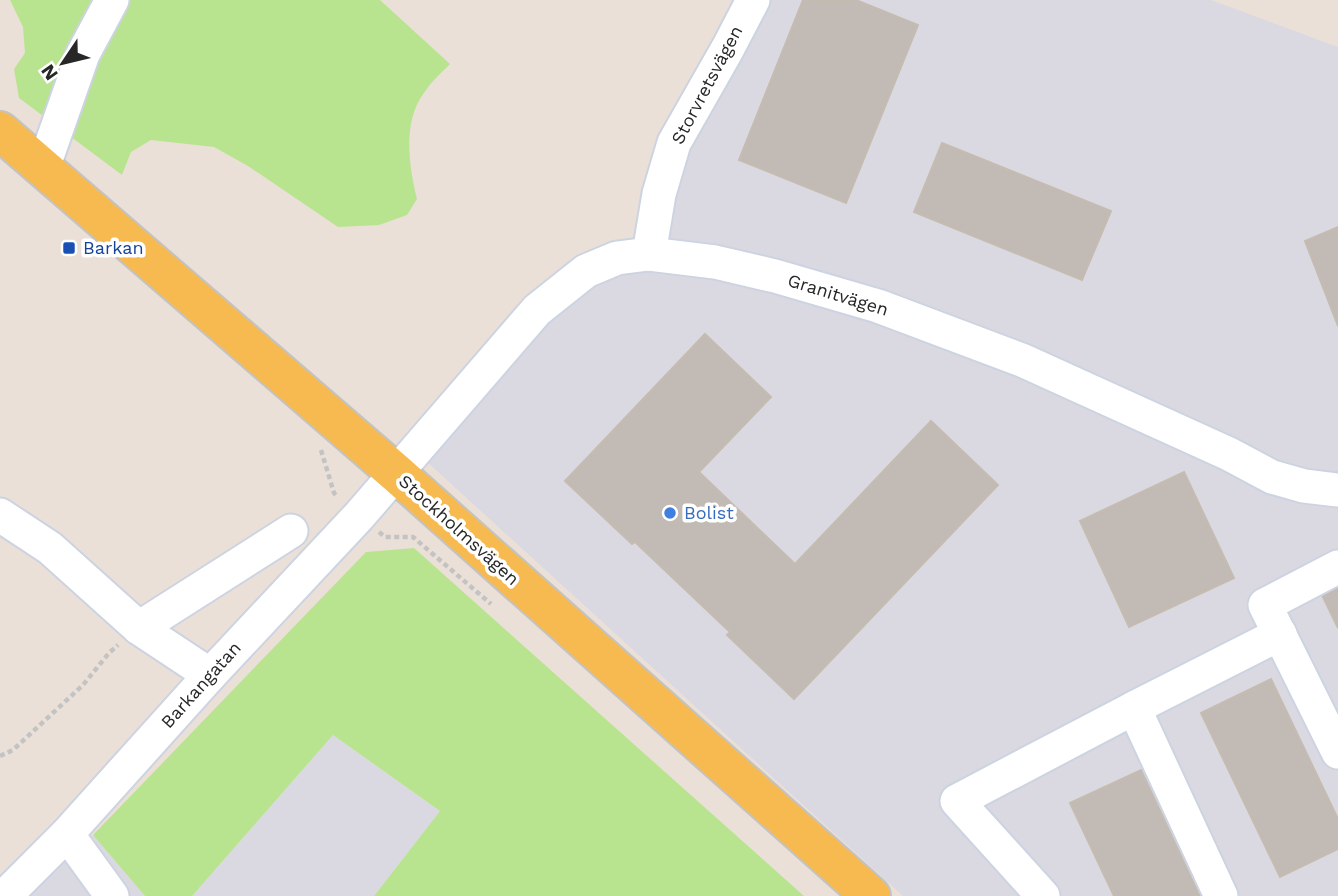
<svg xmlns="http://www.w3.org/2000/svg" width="1338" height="896" font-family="'Work Sans',sans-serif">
<rect width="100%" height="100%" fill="#ebe0d7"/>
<g fill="#dad9e2">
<polygon points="753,0 1211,0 1338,47 1338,896 903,896 415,451 537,310 649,254 659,194"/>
<polygon points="333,735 440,811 374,896 192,896"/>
<polygon points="93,835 145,896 28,896"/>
</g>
<g fill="#b8e490">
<path d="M10 0H380L450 64C441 73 431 82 424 93 402 122 409 166 417 199L407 215 379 225 338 227 248 166 214 147 151 140 131 152 122 175 19 98 14 69 25 53 23 27Z"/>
<polygon points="414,548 804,896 374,896 440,811 333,735 192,896 145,896 93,835 366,552"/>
</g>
<g fill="#c2bab4" stroke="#c5bcb1" stroke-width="2">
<polygon points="803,0 856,0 918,25 846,203 739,160"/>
<polygon points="942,143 1111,211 1082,280 914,212"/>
<polygon points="1338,227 1338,326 1305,241"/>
<polygon points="705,334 771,397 699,472 795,564 931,421 998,485 794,699 727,635 730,632 635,542 632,544 565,481"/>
<polygon points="1184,472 1234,578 1129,627 1080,521"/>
<polygon points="1338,582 1338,628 1320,591"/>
<polygon points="1271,679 1338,819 1338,849 1280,877 1201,713"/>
<polygon points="1141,770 1200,896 1114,896 1070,803"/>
</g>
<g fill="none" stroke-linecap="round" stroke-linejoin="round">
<defs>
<g id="minor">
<polyline points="43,168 83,54 112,0"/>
<polyline points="649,254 659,194 674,143 728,48 753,0"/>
<polyline points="0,515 50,548 139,628 210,675"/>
<polyline points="1338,567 1265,605 1338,752"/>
<polyline points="139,628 291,531"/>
<polyline points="1134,708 1280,634"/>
<polyline points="67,834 112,896"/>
<polyline points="5,896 67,834 210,675 359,516 537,310 586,271 617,258 649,254 715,262 775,276 878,306 1024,361 1229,454 1272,477 1304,486 1338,490"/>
<polyline points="1043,896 957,801 1134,708 1221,896"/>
</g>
<polyline id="major" points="0,131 396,473 871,896"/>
</defs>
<use href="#minor" stroke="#ccd3e1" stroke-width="37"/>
<use href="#major" stroke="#c3c3c3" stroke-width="42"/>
<g stroke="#c3c3c3" stroke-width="4.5" stroke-dasharray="5 3.5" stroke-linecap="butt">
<polyline points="321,450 334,493 338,497"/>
<polyline points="379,532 385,537 413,537 491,604"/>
<polyline points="0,756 13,750 83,685 109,653 118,645"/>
</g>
<use href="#minor" stroke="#fff" stroke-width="33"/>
<use href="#major" stroke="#f6ba51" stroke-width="38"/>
</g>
<rect fill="#1a4fb4" stroke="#fff" stroke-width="2.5" x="62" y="241" width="14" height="14" rx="3.5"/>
<circle fill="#3f7fe0" stroke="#fff" stroke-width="2.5" cx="670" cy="513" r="7"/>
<g text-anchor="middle" stroke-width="7" stroke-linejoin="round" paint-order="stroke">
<g font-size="18" fill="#272727" stroke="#fff">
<text transform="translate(707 85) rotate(-62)" y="6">Storvretsvägen</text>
<text transform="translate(838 295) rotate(17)" y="6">Granitvägen</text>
<text transform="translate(459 530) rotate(42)" y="6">Stockholmsvägen</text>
<text transform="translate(201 685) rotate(-48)" y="6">Barkangatan</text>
</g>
<g font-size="18" fill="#164399" stroke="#fff" text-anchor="start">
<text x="83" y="254">Barkan</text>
</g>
<g font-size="18" fill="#366cbe" stroke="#fff" text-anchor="start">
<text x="684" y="519">Bolist</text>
</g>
</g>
<g transform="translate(63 63) rotate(235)" stroke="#ffffff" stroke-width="5" paint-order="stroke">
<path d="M0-5L12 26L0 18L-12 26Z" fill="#272727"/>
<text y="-10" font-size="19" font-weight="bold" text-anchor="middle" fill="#272727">N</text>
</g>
</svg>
